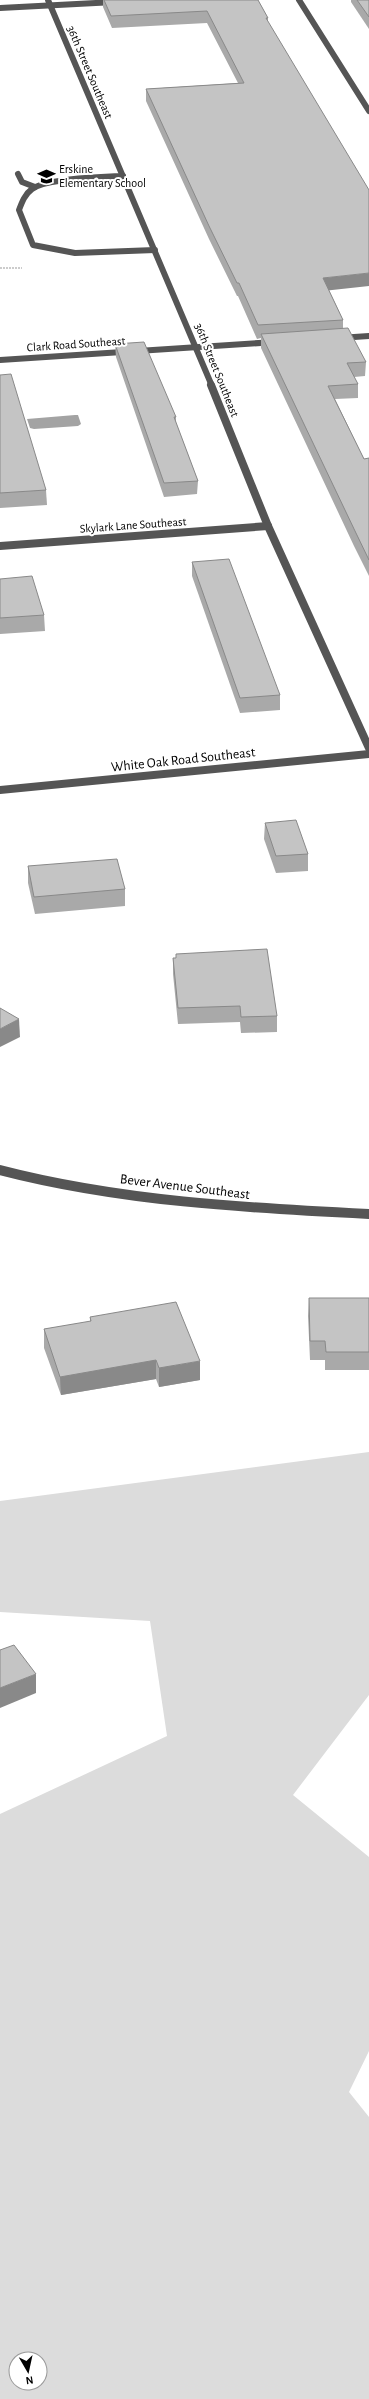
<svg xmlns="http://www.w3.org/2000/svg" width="369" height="2399" font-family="'Alegreya Sans',sans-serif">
<rect width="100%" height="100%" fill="#fff"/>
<path fill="#dcdcdc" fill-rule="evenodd" d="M369 1452V1695L293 1795 369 1857V2051L349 2092 369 2117V2399H0V1814L167 1736 150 1621 0 1612V1501ZM16 2359H40V2383H16Z"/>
<polygon fill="#a3a3a3" points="75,415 78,415 81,424 78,426 34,429 30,428 27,419"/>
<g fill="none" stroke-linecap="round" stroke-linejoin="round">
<polyline stroke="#777" stroke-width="1.5" stroke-dasharray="0.5 1" stroke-linecap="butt" points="0,268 22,268"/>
<g stroke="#555" stroke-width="6">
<polyline points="48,0 212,386"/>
<polyline points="299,0 369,111"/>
<polyline points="0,8 115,2"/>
<polyline points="18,174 22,182 35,187"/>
<path d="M123 176C103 177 47 178 32 189 25 194 22 202 19 210L33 245 75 253 155 250"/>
<polyline points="339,338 369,336"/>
<polyline points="0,360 275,342"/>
</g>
<g stroke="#555" stroke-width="8">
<polyline points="211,385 268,526 369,748"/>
<polyline points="0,546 268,526"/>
<polyline points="0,790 369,754"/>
</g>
<path stroke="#555" stroke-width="10" d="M0 1170C119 1201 247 1208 369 1214"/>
</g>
<g fill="#a9a9a9">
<polygon points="103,0 258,0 268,18 268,22 329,290 343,320 343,328 366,362 365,376 354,377 358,384 358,398 335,399 364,459 369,458 369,576 354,546 261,348 261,338 257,339 238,296 237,296 209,239 146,101 146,89 238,83 207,23 112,28 103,7"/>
<polygon points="351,0 369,0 369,29 351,2"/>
<polygon points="115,344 176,417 176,423 198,481 197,494 164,497 116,357"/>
<polygon points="0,375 46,490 47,505 0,508"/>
<polygon points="192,562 280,695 280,710 240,713 192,576"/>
<polygon points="0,579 44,615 45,631 0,634"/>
<polygon points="265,823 308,854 308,871 276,873 264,839"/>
<polygon points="28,866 125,889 125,906 35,914 28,883"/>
<polygon points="176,954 277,1016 277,1032 241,1033 240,1022 178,1024 173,974 173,958 176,958"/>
<polygon points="309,1298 369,1298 369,1370 325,1370 325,1360 310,1360 308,1316"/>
<polygon points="90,1317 200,1380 159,1387 156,1379 61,1395 44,1348 44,1329 90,1322"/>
</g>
<g fill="#898989">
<polygon points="369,273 369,286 323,291 323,278"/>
<polygon points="19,1019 20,1037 0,1047 0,1029"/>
<polygon points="156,1360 156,1379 61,1395 60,1377"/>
<polygon points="200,1361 200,1380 159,1387 159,1368"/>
<polygon points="36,1674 36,1693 0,1708 0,1688"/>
</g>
<g fill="#c4c4c4" stroke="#898989">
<polygon points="104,0 258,0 268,18 266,18 369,190 369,273 323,278 343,320 258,325 239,283 237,283 209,226 146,89 244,83 207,11 111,16"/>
<polygon points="357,0 369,0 369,17"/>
<polygon points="348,328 366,362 347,363 358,384 328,386 364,459 369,458 369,560 355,531 261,334"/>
<polygon points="144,342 176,417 174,417 198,481 164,483 115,344"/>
<polygon points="11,374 46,490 0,493 0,375"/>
<polygon points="229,559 280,695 240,698 192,562"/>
<polygon points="32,576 44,615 0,618 0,579"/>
<polygon points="296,820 308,854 276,856 265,823"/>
<polygon points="117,859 125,889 34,897 28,866"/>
<polygon points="267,949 277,1016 241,1017 240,1006 178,1008 173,958 176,958 176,954"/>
<polygon points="0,1008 19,1019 0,1029"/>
<polygon points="309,1298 369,1298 369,1352 326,1352 325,1341 310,1341"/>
<polygon points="176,1302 200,1361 159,1368 156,1360 60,1377 44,1329 91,1321 90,1317"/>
<polygon points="14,1645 36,1674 0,1688 0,1650"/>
</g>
<defs>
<symbol id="school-bare" viewBox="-9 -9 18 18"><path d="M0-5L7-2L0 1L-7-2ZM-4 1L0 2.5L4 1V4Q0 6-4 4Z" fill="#000" stroke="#fff" stroke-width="2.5" paint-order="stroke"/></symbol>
</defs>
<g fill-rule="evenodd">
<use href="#school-bare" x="34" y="164" width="25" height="25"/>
</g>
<g text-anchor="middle" stroke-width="4" stroke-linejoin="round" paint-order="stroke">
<g font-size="12" fill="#000" stroke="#fff">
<text transform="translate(90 72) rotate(67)" y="4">36th Street Southeast</text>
<text transform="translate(76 344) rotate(-4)" y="4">Clark Road Southeast</text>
<text transform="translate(217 370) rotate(68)" y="4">36th Street Southeast</text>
<text transform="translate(133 525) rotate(-4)" y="4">Skylark Lane Southeast</text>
</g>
<g font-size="12" fill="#000" stroke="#fff" text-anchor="start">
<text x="59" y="173">Erskine<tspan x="59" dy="14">Elementary School</tspan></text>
</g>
<g font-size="14" fill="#000" stroke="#fff">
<text transform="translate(183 759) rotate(-6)" y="5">White Oak Road Southeast</text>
<text transform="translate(185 1186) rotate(7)" y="5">Bever Avenue Southeast</text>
</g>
</g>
<g transform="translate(28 2371) rotate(171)"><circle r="19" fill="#ffffff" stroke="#999999"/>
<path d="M0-3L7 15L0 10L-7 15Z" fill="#000000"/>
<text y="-6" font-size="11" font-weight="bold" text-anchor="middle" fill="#000000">N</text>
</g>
</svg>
